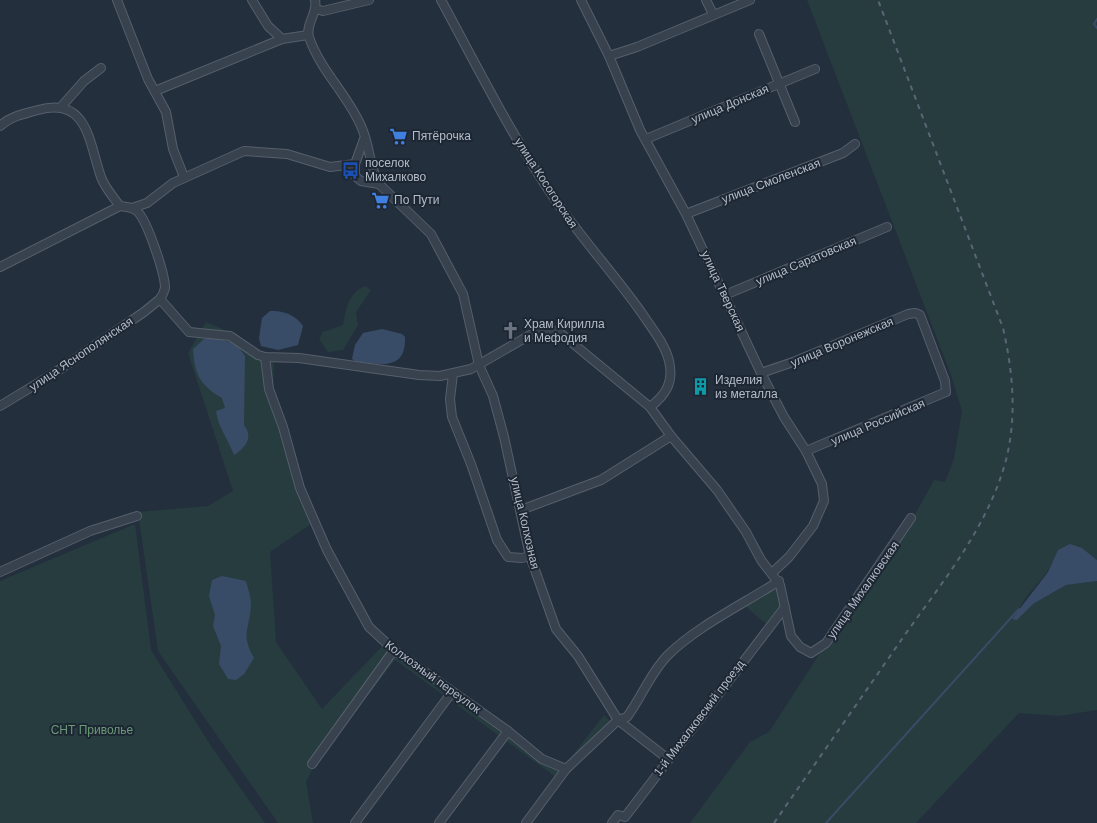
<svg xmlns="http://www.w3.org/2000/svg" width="1097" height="823" font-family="Arial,sans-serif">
<rect width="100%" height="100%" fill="#242f3e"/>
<g fill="#263c3f">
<path d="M807 0H1097V560L1082 548 1053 561C1045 582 1018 597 1017 620L1033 604 1066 585 1097 581V710L1059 716 1019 713 916 823H690L750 742 769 732 822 650 901 540 934 480 945 482 954 459 962 411 951 375Z"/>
<path d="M365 286 371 290 356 312 358 325 343 350 328 352 319 339 323 332 343 325C346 309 348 293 365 286Z"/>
<polygon points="206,322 230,332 241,346 257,358 269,353 274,365 273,391 302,486 317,520 270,552 276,642 322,709 389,639 542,765 565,765 604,715 617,728 560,780 395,660 316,762 306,782 313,823 278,823 158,651 138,512 208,506 233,491 188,353"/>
<polygon points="135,524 151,650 211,746 265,823 0,823 0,581"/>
<polygon points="776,587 782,607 766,624 745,606"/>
</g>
<g fill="#394c67">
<path d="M270 311C283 310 296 315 303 326L298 345 278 350 261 346 259 338 262 318Z"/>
<path d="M382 329 402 334 405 337C406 372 380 364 355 361L352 359 355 345 363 333Z"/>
<path d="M204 339H219L236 344 245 356 244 425C254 438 245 448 234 455 228 439 218 427 216 411L225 408 222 398C201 386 194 374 193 349Z"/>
<polygon points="1070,544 1082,548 1097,560 1097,581 1066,585 1033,604 1017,620 1012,619 1048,572 1058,550"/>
<path d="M222 576 246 581C248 589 251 597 251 605 250 629 240 633 254 658L244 674 236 680 228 679 219 664 221 646 213 626 215 615 209 596 212 580Z"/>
</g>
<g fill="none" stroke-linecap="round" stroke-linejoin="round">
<g stroke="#394c67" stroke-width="2">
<polyline points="1097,19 1094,24 1097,28"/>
<polyline points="826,823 1019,609"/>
</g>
<defs>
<g id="minor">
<polyline points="117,0 148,79 166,112 173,149 184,177"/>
<polyline points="252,0 268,26 282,39"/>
<path d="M315 0C318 13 305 25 309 37 320 70 347 94 361 126 370 145 369 166 379 184L431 234 463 294 479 365 493 396 504 437 530 556 556 629 578 656 618 720 668 759"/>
<path d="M441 0C478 68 512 137 556 201 582 239 614 274 641 312 651 327 665 344 669 361 674 382 666 395 650 407"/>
<polyline points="581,0 609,56 640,130 686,214 761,373 784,417 806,451 822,484 824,501 813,526 789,557 772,573"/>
<polyline points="706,0 713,14"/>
<polyline points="316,9 323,11 369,0"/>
<polyline points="759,34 795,122"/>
<polyline points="609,56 637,47 750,0"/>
<polyline points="155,91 282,39 308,35"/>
<polyline points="61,107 84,81 101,68"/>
<path d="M0 126C11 116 24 114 38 110 88 96 89 143 101 177 105 188 113 197 120 206 126 207 134 207 138 212 148 223 165 274 165 288 164 292 163 295 160 299"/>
<polyline points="364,139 355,164 355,176 361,181 379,184"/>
<polyline points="646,139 815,69"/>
<polyline points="132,208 147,203 173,183 244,151 287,154 330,167 355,164"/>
<polyline points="686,214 843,153 855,144"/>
<polyline points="0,267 120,206"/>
<polyline points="725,295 887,227"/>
<polyline points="160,299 189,332 230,336 258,355 265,357 299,358 419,375 440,376 471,369 537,331 547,330 559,332 650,407 671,436 717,490 746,532 761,560 780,585 791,636 800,647 811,653 826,643 911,518"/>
<polyline points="265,357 269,389 283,427 300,488 327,550 369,627 394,650 508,731 542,759 566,769"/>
<polyline points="761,373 793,362 908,314 915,313 920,315 945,381 946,392 806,451"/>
<polyline points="453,374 450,399 452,417 471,464 497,540 508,557 522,558 530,556"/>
<polyline points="0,406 53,374 144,312 160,299"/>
<polyline points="521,510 601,480 671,436"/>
<polyline points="0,572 90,531 137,516"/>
<polyline points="312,764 394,650"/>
<polyline points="355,823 452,692"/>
<polyline points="439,823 508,731"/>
<path d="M526 823 566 769 618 720 627 717C641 698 650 674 667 656 694 628 745 603 779 581"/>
<polyline points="612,823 618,815 625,817 785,607"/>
</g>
</defs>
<use href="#minor" stroke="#565f6c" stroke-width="10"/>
<use href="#minor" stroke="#38414e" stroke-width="8"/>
<path stroke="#5a6575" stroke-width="2" stroke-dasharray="5 5" stroke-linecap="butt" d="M774 823C817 761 861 698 904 636 943 581 988 527 1006 460 1017 416 1013 372 1003 328L878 0"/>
</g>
<defs>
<symbol id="supermarket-bare" viewBox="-9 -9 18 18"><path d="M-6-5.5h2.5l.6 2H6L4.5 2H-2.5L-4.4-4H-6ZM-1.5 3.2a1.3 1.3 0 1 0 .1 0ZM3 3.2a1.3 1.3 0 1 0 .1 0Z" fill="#3f7fe0" stroke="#1d2633" stroke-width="2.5" paint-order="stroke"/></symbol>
<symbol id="bus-bare" viewBox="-9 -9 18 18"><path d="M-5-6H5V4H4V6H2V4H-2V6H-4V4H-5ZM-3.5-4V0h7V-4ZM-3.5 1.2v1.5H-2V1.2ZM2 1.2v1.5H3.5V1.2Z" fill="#1a4fb4" stroke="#1d2633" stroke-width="2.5" paint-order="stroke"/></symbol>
<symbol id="church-bare" viewBox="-9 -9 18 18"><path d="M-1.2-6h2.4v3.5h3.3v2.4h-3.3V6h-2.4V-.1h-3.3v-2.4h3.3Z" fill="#6b7280" stroke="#1d2633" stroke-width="2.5" paint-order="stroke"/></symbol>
<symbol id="building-bare" viewBox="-9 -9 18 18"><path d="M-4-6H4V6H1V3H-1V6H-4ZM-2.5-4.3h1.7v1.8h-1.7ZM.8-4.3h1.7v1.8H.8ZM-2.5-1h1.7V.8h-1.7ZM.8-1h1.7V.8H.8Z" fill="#0f9aa8" stroke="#1d2633" stroke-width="2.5" paint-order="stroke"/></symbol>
</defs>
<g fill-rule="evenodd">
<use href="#supermarket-bare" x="386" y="124" width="25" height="25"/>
<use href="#bus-bare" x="338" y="158" width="25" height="25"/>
<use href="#supermarket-bare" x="368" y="188" width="25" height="25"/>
<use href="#church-bare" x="498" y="318" width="25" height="25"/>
<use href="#building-bare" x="688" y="374" width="25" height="25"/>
</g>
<g text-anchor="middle" stroke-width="4" stroke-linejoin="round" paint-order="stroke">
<g font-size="12" fill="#b4bcc9" stroke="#1d2633">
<text transform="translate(730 104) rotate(-23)" y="4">улица Донская</text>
<text transform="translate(771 181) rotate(-21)" y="4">улица Смоленская</text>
<text transform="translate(546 183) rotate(57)" y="4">улица Косогорская</text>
<text transform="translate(806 261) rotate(-23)" y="4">улица Саратовская</text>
<text transform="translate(723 291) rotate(65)" y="4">улица Тверская</text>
<text transform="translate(842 342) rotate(-23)" y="4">улица Воронежская</text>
<text transform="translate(81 354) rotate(-34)" y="4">улица Яснополянская</text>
<text transform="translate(878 422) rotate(-23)" y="4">улица Российская</text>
<text transform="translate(525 523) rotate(77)" y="4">улица Колхозная</text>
<text transform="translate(863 590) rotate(-55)" y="4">улица Михалковская</text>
<text transform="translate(433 677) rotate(36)" y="4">Колхозный переулок</text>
<text transform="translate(699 718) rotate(-53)" y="4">1-й Михалковский проезд</text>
</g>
<g font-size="12" fill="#b4bcc9" stroke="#1d2633" text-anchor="start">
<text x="412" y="140">Пятёрочка</text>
<text x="365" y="167">поселок<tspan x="365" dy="14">Михалково</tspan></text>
<text x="394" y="204">По Пути</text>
<text x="524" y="328">Храм Кирилла<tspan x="524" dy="14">и Мефодия</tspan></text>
<text x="715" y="384">Изделия<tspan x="715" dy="14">из металла</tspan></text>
</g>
<g font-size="12" fill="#6b9a76" stroke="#1d2633">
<text x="92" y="734">СНТ Приволье</text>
</g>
</g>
</svg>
